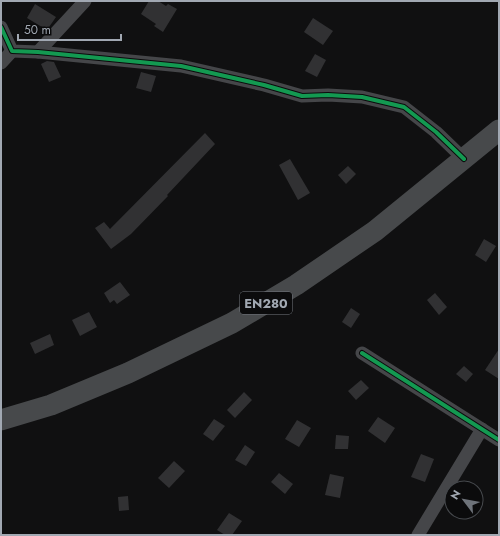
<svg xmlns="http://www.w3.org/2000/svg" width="500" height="536" font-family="Jost,sans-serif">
<rect width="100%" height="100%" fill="#101011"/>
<g fill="#313133">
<polygon points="149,1 158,1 166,6 168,4 177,9 163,32 154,26 156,24 141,14"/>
<polygon points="35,4 56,17 47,30 27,18"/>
<polygon points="313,18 333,31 323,45 304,32"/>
<polygon points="315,54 326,60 317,77 305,71"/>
<polygon points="47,61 54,62 61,77 49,82 41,64"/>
<polygon points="141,72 156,76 151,92 136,88"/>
<polygon points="205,133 215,144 167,195 168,196 131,234 111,249 95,228 104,222 110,229"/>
<polygon points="290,159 310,193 298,200 279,165"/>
<polygon points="348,166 356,174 346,184 338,175"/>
<polygon points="484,239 496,246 486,262 475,255"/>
<polygon points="120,282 130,295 117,304 114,300 110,303 104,293"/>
<polygon points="435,293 447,307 439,315 427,300"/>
<polygon points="351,308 360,314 351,328 342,322"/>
<polygon points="89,312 97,327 80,336 72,320"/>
<polygon points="50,334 54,345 35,354 30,343"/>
<polygon points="499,349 499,379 485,370"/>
<polygon points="464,366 473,374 466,382 456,374"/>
<polygon points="361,380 369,388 356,400 348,391"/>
<polygon points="244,392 252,400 235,418 227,410"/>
<polygon points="378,417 395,428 385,443 368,431"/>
<polygon points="214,419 225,426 213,441 203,434"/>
<polygon points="297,420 311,428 299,447 285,439"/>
<polygon points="336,435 349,436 348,449 335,449"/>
<polygon points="245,445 255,452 246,466 235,460"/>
<polygon points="421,454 434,459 425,482 411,477"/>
<polygon points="174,461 185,471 169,488 158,478"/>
<polygon points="279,473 293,484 285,494 271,482"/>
<polygon points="330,474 344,477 340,498 325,495"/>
<polygon points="128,496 129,510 119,511 118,497"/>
<polygon points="229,513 242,521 232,535 225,535 217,530"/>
</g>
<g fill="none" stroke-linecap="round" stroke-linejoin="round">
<g stroke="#454649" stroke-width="13">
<polyline points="1,27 12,51 38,52 181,66 264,85 302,96 328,95 362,97 404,107 436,132 464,159"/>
<polyline points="38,52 85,1"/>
<polyline points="1,63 12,51"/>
<polyline points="362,353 499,440"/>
<polyline points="418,535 482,429"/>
</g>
<polyline stroke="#47494b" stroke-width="21" points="1,420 51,405 128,373 232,323 296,285 375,231 499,130"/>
<defs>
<g id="cycleway">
<polyline points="1,27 12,51 38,52 181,66 264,85 302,96 328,95 362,97 404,107 436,132 464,159"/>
<polyline points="362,353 499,440"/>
</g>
</defs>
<use href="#cycleway" stroke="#0b0b0c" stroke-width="6"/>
<use href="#cycleway" stroke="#139951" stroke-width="4"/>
</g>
<g text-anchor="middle" stroke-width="3.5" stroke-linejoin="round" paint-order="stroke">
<rect fill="#0b0b0c" stroke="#747980" stroke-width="1" x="240" y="292" width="52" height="22" rx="3"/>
<g font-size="13" font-weight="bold" fill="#a1a8b2">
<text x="266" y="308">EN280</text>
</g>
</g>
<rect width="500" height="536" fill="none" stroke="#a1a8b2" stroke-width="4"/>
<g transform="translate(464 500) rotate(302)"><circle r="19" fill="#0b0b0c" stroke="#474a4e"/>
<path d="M0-3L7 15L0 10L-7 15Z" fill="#6e737a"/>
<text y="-6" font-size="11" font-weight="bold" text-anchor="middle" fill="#a1a8b2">N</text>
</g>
<path d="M18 34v6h103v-6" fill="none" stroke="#a1a8b2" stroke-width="2"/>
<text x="24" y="34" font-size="12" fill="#a1a8b2" stroke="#0b0b0c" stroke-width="3" paint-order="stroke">50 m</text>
</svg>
